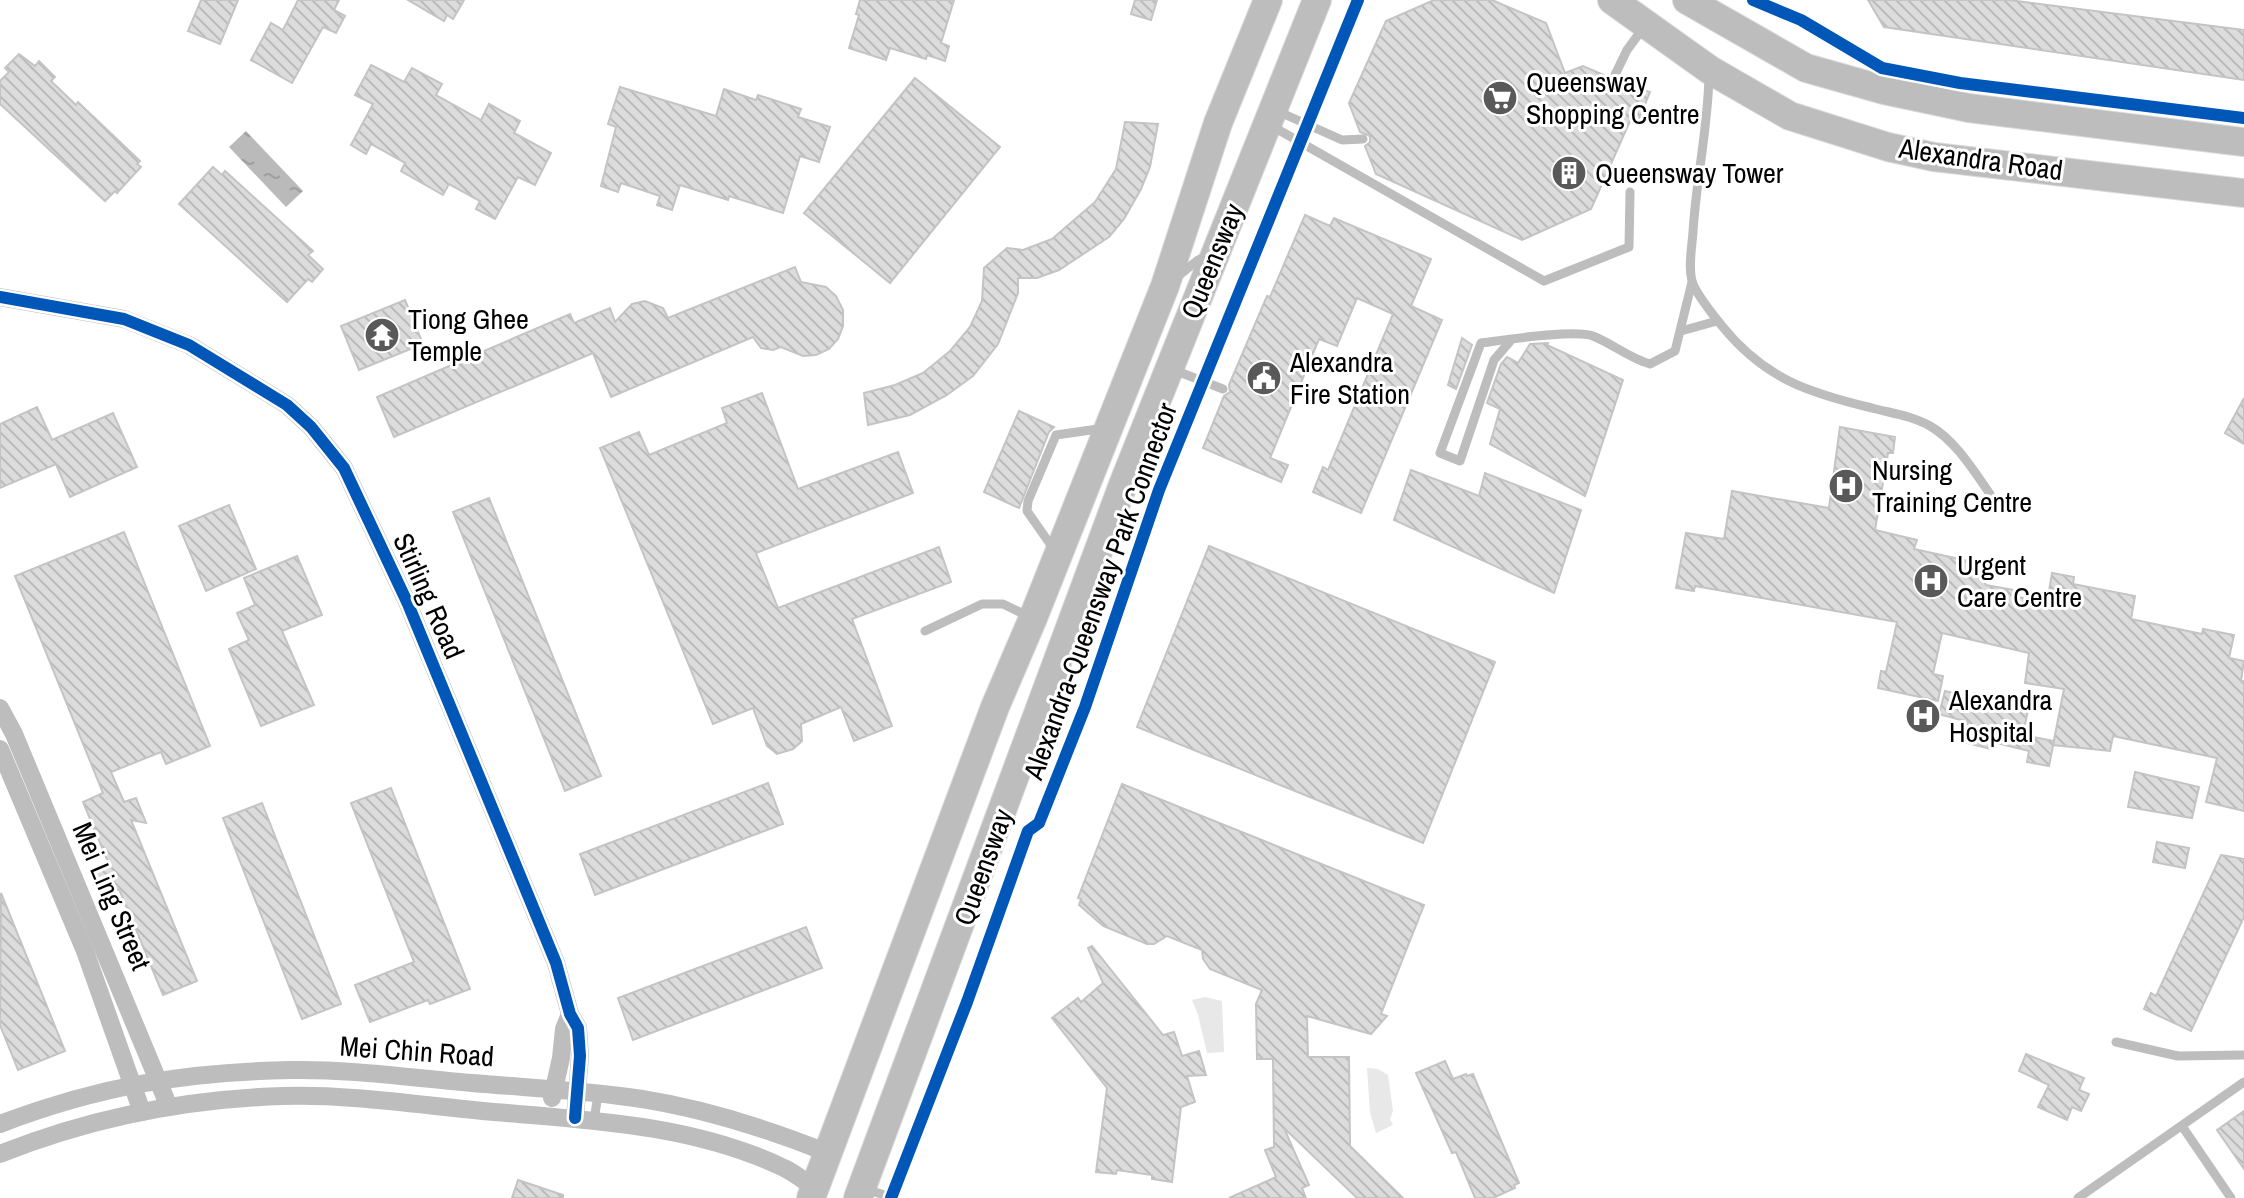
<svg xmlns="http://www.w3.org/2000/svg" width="2244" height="1198" font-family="'Archivo Narrow',sans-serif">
<defs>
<pattern id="water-ripples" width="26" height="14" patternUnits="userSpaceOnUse" patternTransform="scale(2)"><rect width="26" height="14" fill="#bababa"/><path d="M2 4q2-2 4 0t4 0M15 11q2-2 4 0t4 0" fill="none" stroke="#9e9e9e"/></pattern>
<pattern id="building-back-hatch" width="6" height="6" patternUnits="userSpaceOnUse" patternTransform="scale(2)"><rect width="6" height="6" fill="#dcdcdc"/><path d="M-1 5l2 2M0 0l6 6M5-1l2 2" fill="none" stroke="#bbb"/></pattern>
</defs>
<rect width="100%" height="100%" fill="#fff"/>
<g fill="#e8e8e8">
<polygon points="1205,997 1222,1001 1224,1052 1207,1053 1198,1015 1192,1000"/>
<polygon points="1367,1068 1378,1069 1388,1075 1393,1111 1390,1119 1393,1125 1376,1133 1370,1112"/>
</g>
<polygon fill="url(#water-ripples)" points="246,131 303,191 286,207 229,147"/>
<g fill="url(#building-back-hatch)" stroke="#c4c4c4" stroke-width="2">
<polygon points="201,0 238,0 220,44 188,31"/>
<polygon points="298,0 339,0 334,10 345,16 336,33 323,27 292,83 251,60 271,23 283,30"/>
<polygon points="408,0 464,0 453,19 447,15 444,21"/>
<polygon points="860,0 954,0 941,43 949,46 945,61 927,55 926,59 890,48 886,60 849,48 859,15 856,14"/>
<polygon points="1135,0 1157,0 1151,20 1131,14"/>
<polygon points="1434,0 1492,0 1546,23 1565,73 1583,66 1606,76 1606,83 1610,86 1617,86 1620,81 1650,92 1637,124 1630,121 1591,209 1522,240 1376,174 1365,146 1370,142 1370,136 1360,132 1349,103 1386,21"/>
<polygon points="1868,0 2009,0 2244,30 2244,80 1884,27"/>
<polygon points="19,54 35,66 39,61 55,77 51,81 76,105 78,102 140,161 137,164 141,167 117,193 115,191 105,201 0,104 0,81 9,72 5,68"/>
<polygon points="371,65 404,82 412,68 442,84 436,95 481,120 489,104 520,121 514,133 551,153 535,185 518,177 495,219 476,209 480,201 449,184 443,195 401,171 405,163 371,144 366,154 351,145 373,104 355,95"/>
<polygon points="915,78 1000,147 890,283 804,213"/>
<polygon points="620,87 716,116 724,89 756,100 758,95 801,109 798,117 830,127 819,162 800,156 783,213 729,196 728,200 680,185 672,210 657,205 660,196 621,183 618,192 601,186 616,127 608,124"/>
<polygon points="1125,122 1158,124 1150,167 1141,189 1124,219 1109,237 1059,270 1037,278 1018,278 1018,293 998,344 973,376 947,395 910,415 868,425 864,393 895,385 923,373 950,351 970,327 982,301 984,268 1007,248 1023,250 1052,239 1095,202 1116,169"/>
<polygon points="213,167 222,175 225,171 313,251 308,255 323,269 312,282 308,279 287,302 179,204"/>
<polygon points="1305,215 1330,226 1334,218 1431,259 1411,306 1442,320 1361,513 1313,492 1323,467 1328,470 1393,314 1357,298 1337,346 1319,339 1270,458 1288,465 1281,482 1203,448 1224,396 1230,392 1229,385 1267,296 1270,297"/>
<polygon points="795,267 801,282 826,287 836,296 843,310 843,326 838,339 829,349 816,355 803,356 781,347 773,350 761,348 753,337 611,397 593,353 394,437 377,397 570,314 574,323 610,308 615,322 632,304 645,301 663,308 668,318"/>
<polygon points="405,300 423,344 359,370 341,326"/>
<polygon points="1462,338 1472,345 1456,389 1448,385"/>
<polygon points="1548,343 1547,345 1623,380 1585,496 1490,444 1500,409 1487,403 1501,364 1507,357 1518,363 1530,344"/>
<polygon points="762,393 798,489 898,452 913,493 756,553 778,608 939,547 951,582 852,619 892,726 854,741 841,707 801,724 802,741 793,749 777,754 767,746 753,708 713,724 600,448 639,432 649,455 727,423 722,408"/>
<polygon points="2244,398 2244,444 2225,433"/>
<polygon points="37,407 52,440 113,413 137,467 70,497 56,464 0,488 0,424"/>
<polygon points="1019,411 1054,427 1049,432 1019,508 984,492"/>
<polygon points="1840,427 1895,437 1893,453 1888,453 1875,530 1917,540 1914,549 1973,562 1986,585 2014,590 2013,596 2047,603 2052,573 2074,577 2073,584 2135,596 2131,619 2202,634 2203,629 2234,635 2229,658 2244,661 2241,681 2244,681 2244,811 2206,802 2217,758 2113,736 2110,751 2053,745 2064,689 2025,683 2029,653 1942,633 1933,674 1943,676 1938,701 1878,688 1881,671 1886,672 1897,622 1695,586 1694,591 1676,588 1686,533 1724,539 1732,491 1829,508"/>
<polygon points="1411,470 1479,496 1485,473 1581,510 1554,593 1394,520"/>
<polygon points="489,498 601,776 565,791 453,512"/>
<polygon points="229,505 256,569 206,591 179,526"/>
<polygon points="124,532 210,746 166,764 161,752 111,772 124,802 136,798 146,823 131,820 197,981 163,995 119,889 101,896 90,870 108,862 83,802 103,793 15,576"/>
<polygon points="1209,546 1495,662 1423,843 1137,727"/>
<polygon points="297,556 322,615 282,631 314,705 261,726 229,649 249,640 237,613 255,605 244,578"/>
<polygon points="1945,691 1973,698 1974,693 2029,705 2023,735 2054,741 2049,766 2027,762 2029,751 1993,742 1991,749 1963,742 1968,722 1939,714"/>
<polygon points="2135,772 2199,787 2192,818 2128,807"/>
<polygon points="768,783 783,824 595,895 580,854"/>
<polygon points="1122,784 1424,905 1381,1014 1387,1016 1371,1034 1307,1016 1308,1057 1349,1057 1350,1146 1403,1198 1357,1198 1284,1128 1309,1185 1302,1188 1306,1198 1229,1198 1276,1177 1265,1150 1274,1147 1273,1059 1257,1059 1256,1004 1262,990 1210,969 1203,959 1202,950 1167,936 1154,944 1147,944 1103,926 1079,905 1081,899 1078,898"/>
<polygon points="391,788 470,989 430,1004 428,1000 370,1022 355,985 414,962 351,803"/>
<polygon points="262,803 341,1004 302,1019 223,818"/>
<polygon points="2157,842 2189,848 2185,868 2153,862"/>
<polygon points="2221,855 2244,859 2244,917 2191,1031 2144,1009 2151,993 2156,996"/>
<polygon points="1,893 65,1051 18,1070 0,1025"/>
<polygon points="806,927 822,968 633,1040 618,998"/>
<polygon points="1092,946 1163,1035 1174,1032 1182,1056 1199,1051 1206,1075 1187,1076 1195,1102 1181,1107 1172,1182 1152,1179 1152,1175 1117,1170 1116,1174 1096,1172 1107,1088 1052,1018 1078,998 1081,1002 1103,983 1088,948"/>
<polygon points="2026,1054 2084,1078 2079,1090 2089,1094 2081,1111 2072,1107 2067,1120 2038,1107 2049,1085 2019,1071"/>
<polygon points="1445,1061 1453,1079 1466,1074 1467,1076 1473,1074 1519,1183 1514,1185 1515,1188 1493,1198 1475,1198 1456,1152 1452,1153 1416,1073"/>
<polygon points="2244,1111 2244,1169 2217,1130"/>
<polygon points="518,1180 563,1195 563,1198 512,1198"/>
</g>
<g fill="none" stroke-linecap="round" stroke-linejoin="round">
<defs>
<g id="primary">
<polyline points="1612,0 1710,70 1790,116 1888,147 1934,157 2244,193"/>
<polyline points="1687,0 1806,68 1884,90 1969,108 2244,142"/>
<polyline points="811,1198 995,707 1033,618 1165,286 1218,123 1268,0"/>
<polyline points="858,1198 1124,482 1317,0"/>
</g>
</defs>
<use href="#primary" stroke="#dbdbdb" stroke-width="30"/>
<g stroke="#bdbdbd" stroke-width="9">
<path d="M1709 76C1708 128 1696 180 1693 232 1692 247 1688 266 1692 281 1695 293 1714 316 1722 326 1765 379 1809 393 1872 408 1891 413 1913 416 1930 426 1955 440 1974 471 1990 494"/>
<polyline points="1613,79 1627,50 1644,27"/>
<polyline points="1275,110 1342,140 1363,139"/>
<polyline points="1270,125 1544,281 1629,247 1630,192"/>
<polyline points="1177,277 1198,260 1207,256"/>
<polyline points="1681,331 1717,321"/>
<path d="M1512 339 1494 360 1460 461 1440 453 1481 343C1504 340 1575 329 1593 336 1613 344 1629 358 1650 364L1675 351 1692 282"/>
<polyline points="1174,370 1223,389"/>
<polyline points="1055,551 1027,511 1028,501 1056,435 1105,428"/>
<polyline points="925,631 982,604 1003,604 1030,617"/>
<polyline points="2116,1042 2178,1056 2244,1055"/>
<polyline points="594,1120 598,1095"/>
<polyline points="2182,1126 2231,1198"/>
<polyline points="865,1189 891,1197"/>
<polyline points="2078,1198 2244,1082"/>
</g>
<g stroke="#bdbdbd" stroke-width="18">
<polyline points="0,297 124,319 189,345 287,405 311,427 344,468 408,604 556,963 570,1014 578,1028 580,1056 575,1118"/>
<polyline points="0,708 14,734 169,1107"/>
<polyline points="0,749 85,951 142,1112"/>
<polyline points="552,1098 561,1058 564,1029 570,1014"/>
<path d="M0 1124C99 1086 185 1072 291 1070 351 1069 412 1078 472 1083 529 1088 586 1090 642 1099 705 1109 768 1129 828 1153"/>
<path d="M0 1154C90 1118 186 1099 283 1096 353 1094 425 1106 494 1112 591 1120 695 1125 784 1168 795 1173 805 1182 815 1188"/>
</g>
<use href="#primary" stroke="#bdbdbd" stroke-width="28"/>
<defs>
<g id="cycleway">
<polyline points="1753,0 1801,20 1882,68 1960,83 2244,118"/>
<polyline points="0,297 124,319 189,345 287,405 311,427 344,468 408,604 556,963 570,1014 578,1028 580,1056 575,1118"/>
<polyline points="891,1198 967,1002 1028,831 1039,823 1085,707 1159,490 1358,0"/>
</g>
</defs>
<use href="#cycleway" stroke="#fff" stroke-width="17"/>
<use href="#cycleway" stroke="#0057b8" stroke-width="12"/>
</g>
<defs>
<symbol id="supermarket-disc" viewBox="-11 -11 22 22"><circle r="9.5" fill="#595959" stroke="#fff"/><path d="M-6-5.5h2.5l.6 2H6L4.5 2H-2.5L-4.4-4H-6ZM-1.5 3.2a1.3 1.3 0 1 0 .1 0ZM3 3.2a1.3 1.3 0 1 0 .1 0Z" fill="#fff"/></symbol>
<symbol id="building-disc" viewBox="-11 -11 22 22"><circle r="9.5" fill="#595959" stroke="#fff"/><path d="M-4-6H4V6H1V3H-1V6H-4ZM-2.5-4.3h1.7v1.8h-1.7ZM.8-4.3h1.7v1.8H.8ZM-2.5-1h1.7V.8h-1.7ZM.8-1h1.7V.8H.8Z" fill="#fff"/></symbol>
<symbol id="temple-disc" viewBox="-11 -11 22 22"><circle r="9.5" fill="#595959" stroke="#fff"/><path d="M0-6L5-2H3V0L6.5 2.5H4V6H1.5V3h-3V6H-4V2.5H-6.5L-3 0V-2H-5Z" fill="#fff"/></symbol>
<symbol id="civic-disc" viewBox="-11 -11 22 22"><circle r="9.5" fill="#595959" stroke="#fff"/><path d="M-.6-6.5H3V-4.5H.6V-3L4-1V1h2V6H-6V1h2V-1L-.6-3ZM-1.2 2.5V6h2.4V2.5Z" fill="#fff"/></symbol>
<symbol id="hospital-disc" viewBox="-11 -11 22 22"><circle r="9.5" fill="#595959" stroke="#fff"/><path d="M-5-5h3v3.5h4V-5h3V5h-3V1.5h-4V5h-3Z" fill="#fff"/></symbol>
</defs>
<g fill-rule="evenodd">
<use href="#supermarket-disc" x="1480" y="78" width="40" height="40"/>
<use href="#building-disc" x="1549" y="153" width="40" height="40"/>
<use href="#temple-disc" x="362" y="315" width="40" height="40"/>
<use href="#civic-disc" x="1244" y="358" width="40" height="40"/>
<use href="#hospital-disc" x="1826" y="466" width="40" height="40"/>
<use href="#hospital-disc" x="1911" y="561" width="40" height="40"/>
<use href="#hospital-disc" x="1903" y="696" width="40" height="40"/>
</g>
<g text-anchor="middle" stroke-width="6" stroke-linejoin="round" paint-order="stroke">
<g font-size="28" fill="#000" stroke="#fff" text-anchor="start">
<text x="1526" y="92">Queensway<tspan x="1526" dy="32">Shopping Centre</tspan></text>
<text x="1595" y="183">Queensway Tower</text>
<text x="408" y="329">Tiong Ghee<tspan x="408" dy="32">Temple</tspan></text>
<text x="1290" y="372">Alexandra<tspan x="1290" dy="32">Fire Station</tspan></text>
<text x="1872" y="480">Nursing<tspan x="1872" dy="32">Training Centre</tspan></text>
<text x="1957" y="575">Urgent<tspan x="1957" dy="32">Care Centre</tspan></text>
<text x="1949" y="710">Alexandra<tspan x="1949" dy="32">Hospital</tspan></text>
</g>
<g font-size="28" fill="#000" stroke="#fff">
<text transform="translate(1981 159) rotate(8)" y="10">Alexandra Road</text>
<text transform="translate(1212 261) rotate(-68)" y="10">Queensway</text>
<text transform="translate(1100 591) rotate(-70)" y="10">Alexandra-Queensway Park Connector</text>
<text transform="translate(429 596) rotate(66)" y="10">Stirling Road</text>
<text transform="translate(983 867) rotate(-70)" y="10">Queensway</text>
<text transform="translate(112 896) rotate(67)" y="10">Mei Ling Street</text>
<text transform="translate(417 1051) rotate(4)" y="10">Mei Chin Road</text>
</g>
</g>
</svg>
